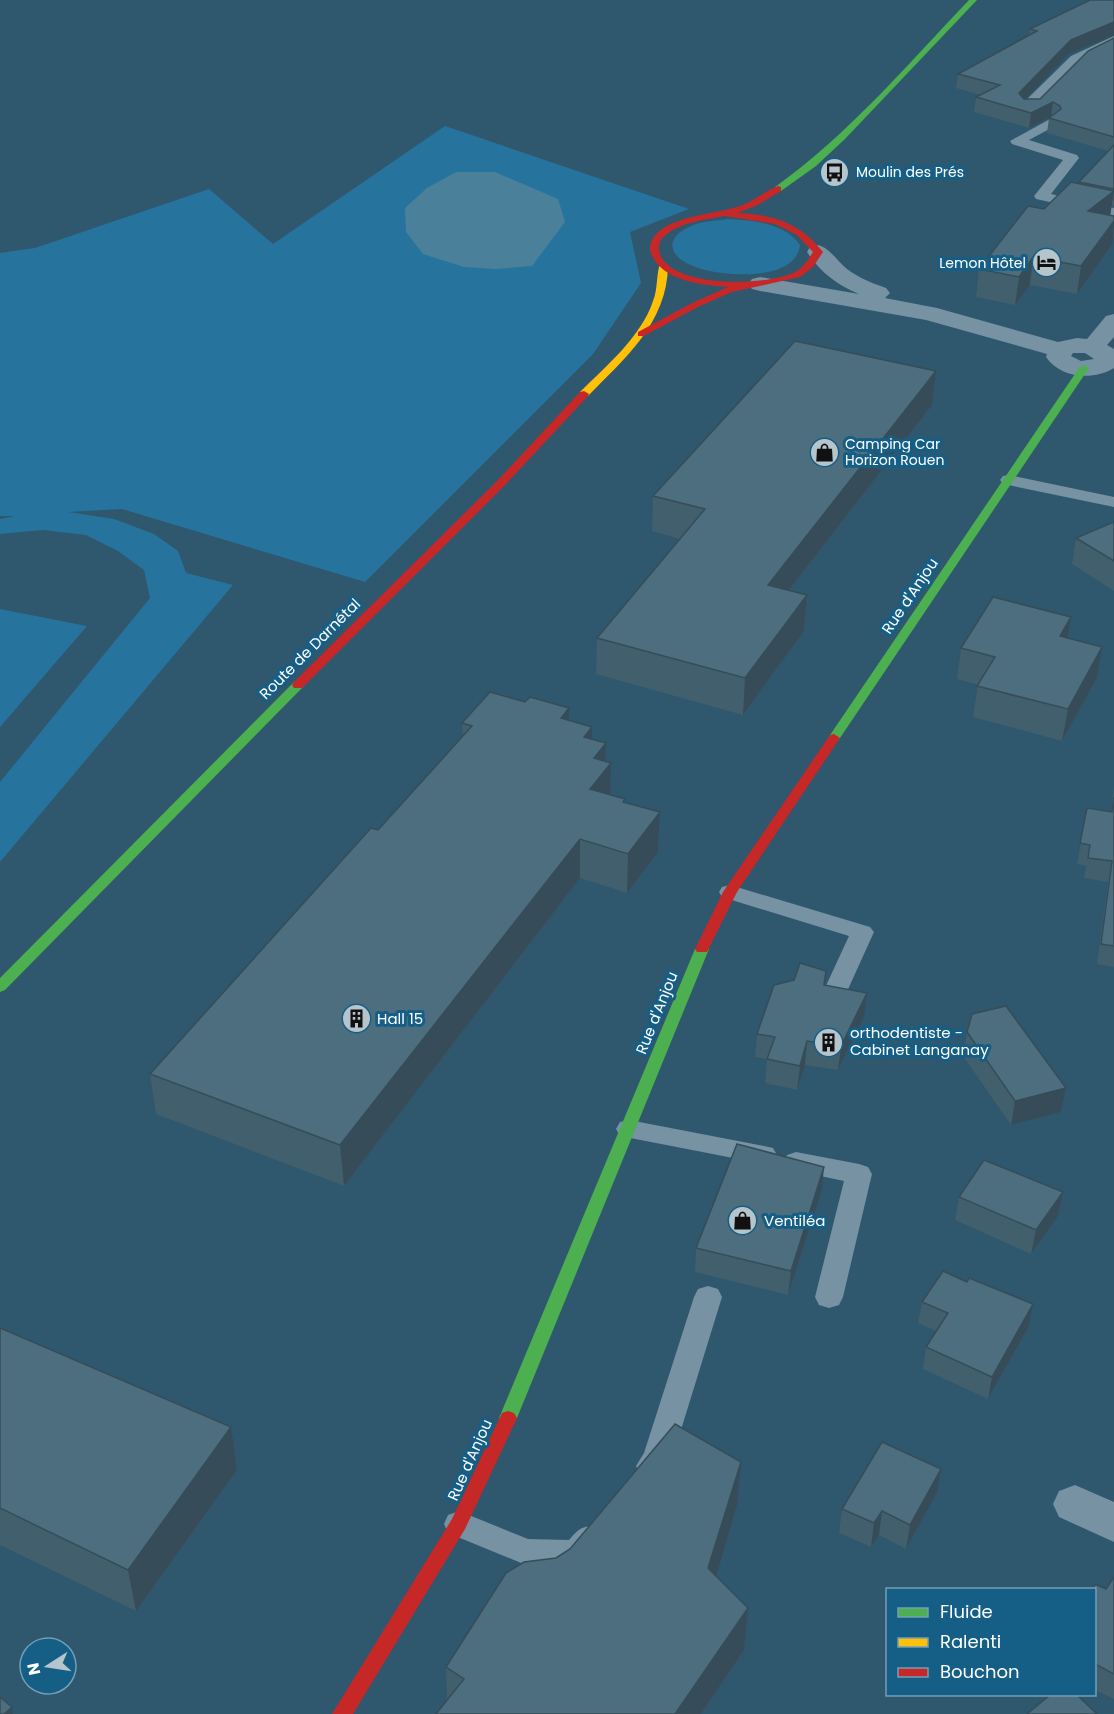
<svg xmlns="http://www.w3.org/2000/svg" width="1114" height="1714" font-family="Poppins,sans-serif">
<rect width="100%" height="100%" fill="#2f576d"/>
<g fill="#26749d">
<polygon points="445,126 689,209 630,232 641,283 593,354 365,582 122,509 68,512 114,519 154,534 178,551 186,573 233,585 0,862 0,782 150,598 144,570 118,551 86,535 43,530 0,534 0,519 15,516 0,516 0,253 35,248 209,189 273,244"/>
<path d="M727 219C752 220 785 223 800 245 796 283 719 277 693 266 669 257 663 238 691 226 702 221 715 221 727 219Z"/>
<polygon points="0,609 87,626 0,727"/>
</g>
<polygon fill="#4b809b" points="456,172 495,172 558,199 565,222 532,266 496,269 464,267 423,254 406,232 405,208 427,188"/>
<g fill="none" stroke-linecap="round" stroke-linejoin="round">
<g fill="#7692a3" fill-rule="evenodd">
<polygon points="1050,119 1057,123 1055,126 1029,140 1077,155 1079,158 1051,194 1114,208 1114,216 1036,199 1034,196 1063,160 1012,144 1010,141"/>
<polygon points="1009,475 1114,497 1114,507 1003,484 1000,480 1003,476"/>
<polygon points="730,885 870,927 874,932 845,996 836,998 827,996 824,990 849,936 722,897 719,892 722,887"/>
<polygon points="629,1120 764,1146 773,1148 777,1155 773,1162 764,1164 620,1136 616,1129 620,1122"/>
<polygon points="796,1152 859,1164 868,1167 872,1174 843,1297 839,1305 829,1308 819,1305 815,1297 844,1181 787,1169 783,1162 787,1155"/>
<path d="M708 1286 718 1289 722 1297 672 1459C664 1474 657 1480 641 1475L636 1466 644 1453 694 1297 698 1289Z"/>
<path d="M459 1511 528 1539 569 1540C579 1528 585 1523 600 1529L604 1538 587 1562 576 1566 526 1565 448 1533 444 1524 448 1515Z"/>
</g>
<g fill="#7692a3" fill-rule="evenodd">
<polygon points="1114,36 1114,49 1085,64 1036,112 1022,112 1019,108 1022,104 1071,56"/>
<path d="M818 245C830 248 837 261 847 269 859 278 872 283 886 288L890 293 885 298 937 308 1058 342 1077 338 1087 339 1106 316 1114 314V337L1107 345 1114 349V368C1093 381 1060 378 1046 357L1047 354 926 320 760 291 752 289 748 284 752 279 760 277 859 294C837 285 820 272 807 252L810 247ZM1073 353H1085L1094 359 1081 361 1071 356Z"/>
<polygon points="1075,1485 1114,1502 1114,1542 1059,1517 1053,1504 1059,1491"/>
</g>
<g fill="#4caf50" fill-rule="evenodd">
<path d="M969 0H977L845 139 816 166 781 191H775V187C848 135 907 65 969 0Z"/>
<polygon points="1084,365 1089,368 840,738 838,741 830,741 828,738 1079,368"/>
<polygon points="298,681 302,682 304,685 302,688 5,990 0,992 0,978 294,682"/>
<polygon points="702,944 709,949 517,1418 514,1423 508,1425 502,1423 499,1418 695,949"/>
</g>
<path fill="#ffc107" fill-rule="evenodd" d="M660 264 668 266C667 323 625 358 588 396H580V392C607 365 641 337 653 301 658 289 656 275 660 264Z"/>
<g fill="#c62828" fill-rule="evenodd">
<path d="M778 186 781 187V191L756 206 737 213C772 214 801 223 823 252L813 267 800 277 732 292 698 307 644 336H638V332L692 303 728 287C701 285 660 281 650 251 649 216 716 215 740 206 754 201 765 191 778 186ZM724 216 775 224 797 235 813 252C808 260 803 268 795 272 768 286 673 289 660 254 657 246 660 239 667 234 682 222 706 220 724 216Z"/>
<polygon points="584,391 589,394 588,396 506,484 302,688 294,688 292,685 294,682 498,480 580,392"/>
<polygon points="834,734 840,738 737,892 707,952 697,952 695,949 723,892 830,735"/>
<polygon points="508,1411 514,1413 517,1418 465,1529 353,1714 332,1714 452,1519 502,1413"/>
</g>
</g>
<g fill="#425f6d">
<polygon points="1087,0 1114,0 1114,35 1069,54 1025,99 1040,99 1114,38 1114,206 1111,205 1110,215 1114,216 1114,237 1113,243 1077,294 1030,285 1015,305 976,297 979,269 1044,209 1079,183 1079,182 1108,151 1047,133 1049,118 1029,128 974,112 976,97 980,95 956,88 958,74 1029,35 1030,29 1087,1"/>
<polygon points="936,371 932,405 789,590 807,595 804,631 743,715 596,674 597,638 680,539 652,531 653,496"/>
<polygon points="1114,522 1114,591 1072,564 1076,538"/>
<polygon points="1068,638 1102,647 1097,678 1062,741 973,717 978,685 957,679 961,648"/>
<polygon points="525,702 569,708 569,720 592,739 606,761 610,795 625,802 660,812 658,852 627,893 580,878 344,1186 156,1114 150,1074 378,830 463,736 462,723"/>
<polygon points="1114,785 1114,967 1097,964 1108,882 1084,878 1086,866 1077,864 1087,808 1111,812"/>
<polygon points="826,971 825,985 864,1017 838,1070 805,1065 797,1090 765,1083 767,1059 755,1057 757,1034"/>
<polygon points="967,1032 1066,1088 1061,1112 1011,1125 963,1056"/>
<polygon points="822,1190 788,1295 695,1272 696,1248"/>
<polygon points="1063,1192 1058,1216 1031,1254 955,1220 959,1197"/>
<polygon points="967,1282 1033,1304 1029,1326 988,1399 923,1369 926,1347 936,1331 918,1323 922,1302"/>
<polygon points="0,1328 237,1470 136,1611 0,1545"/>
<polygon points="937,1493 906,1549 879,1535 871,1547 839,1533 842,1509"/>
<polygon points="737,1505 716,1576 744,1650 701,1714 436,1714 447,1700 446,1667"/>
<polygon points="1114,1577 1114,1699 1095,1690 1095,1590 1106,1589"/>
</g>
<g fill="#364d59">
<polygon points="1114,22 1114,35 1069,54 1017,108 1019,93 1071,40"/>
<polygon points="1053,102 1051,117 1029,128 1031,113"/>
<polygon points="1114,191 1110,217 1088,211"/>
<polygon points="1114,221 1113,243 1077,294 1081,266"/>
<polygon points="1033,257 1030,285 1015,305 1019,277"/>
<polygon points="936,371 932,405 765,621 768,585"/>
<polygon points="807,595 804,631 743,715 745,678"/>
<polygon points="1071,617 1066,648 1060,636"/>
<polygon points="1102,647 1097,678 1062,741 1068,709"/>
<polygon points="569,708 569,746 561,718"/>
<polygon points="592,727 592,765 584,737"/>
<polygon points="606,743 605,769 611,763 610,802 590,789 594,758"/>
<polygon points="660,812 658,852 627,893 628,854"/>
<polygon points="580,839 580,878 344,1186 340,1145"/>
<polygon points="867,993 864,1017 838,1070 841,1046"/>
<polygon points="807,1041 805,1065 797,1090 800,1066"/>
<polygon points="1066,1088 1061,1112 1011,1125 1015,1101"/>
<polygon points="824,1167 822,1190 788,1295 791,1271"/>
<polygon points="1063,1192 1058,1216 1031,1254 1036,1230"/>
<polygon points="1033,1304 1029,1326 988,1399 992,1377"/>
<polygon points="231,1427 237,1470 136,1611 128,1570"/>
<polygon points="741,1462 737,1505 706,1611 708,1568"/>
<polygon points="941,1469 937,1493 906,1549 910,1525"/>
<polygon points="882,1511 879,1535 871,1547 874,1523"/>
<polygon points="748,1608 744,1650 701,1714 675,1714"/>
<polygon points="12,1707 13,1714 4,1714"/>
</g>
<g fill="#4d6e7f" stroke="#364d59" stroke-width="1.5">
<polygon points="1090,0 1114,0 1114,22 1071,40 1019,93 1024,99 1040,99 1088,51 1114,38 1114,137 1049,118 1061,109 1060,106 1053,102 1031,113 976,97 1000,85 958,74 1037,31 1030,29"/>
<polygon points="1114,145 1114,189 1079,182"/>
<polygon points="1071,182 1114,191 1088,211 1114,216 1114,221 1081,266 1033,257 1019,277 979,269 1028,206 1044,209"/>
<polygon points="795,341 936,371 768,585 807,595 745,678 597,638 705,509 653,496"/>
<polygon points="1114,522 1114,561 1076,538"/>
<polygon points="993,597 1071,617 1060,636 1102,647 1068,709 977,686 995,657 961,648"/>
<polygon points="490,692 525,702 530,697 569,708 561,718 592,727 584,737 606,743 594,758 611,763 590,789 625,799 623,802 660,812 628,854 580,839 340,1145 150,1074 371,828 378,830 472,726 462,723"/>
<polygon points="1114,797 1114,946 1101,944 1112,861 1088,858 1090,845 1080,843 1087,808 1112,812"/>
<polygon points="800,963 826,971 824,985 867,993 841,1046 807,1041 800,1066 767,1059 775,1037 757,1034 774,985 794,980"/>
<polygon points="1006,1006 1066,1088 1015,1101 967,1032 972,1014"/>
<polygon points="737,1144 824,1167 791,1271 696,1248"/>
<polygon points="984,1160 1063,1192 1036,1230 959,1197"/>
<polygon points="943,1271 967,1282 969,1278 1033,1304 992,1377 926,1347 948,1313 922,1302"/>
<polygon points="0,1328 231,1427 128,1570 0,1508"/>
<polygon points="675,1424 741,1462 708,1568 748,1608 675,1714 436,1714 464,1679 446,1667 506,1573 524,1562 556,1558 570,1549"/>
<polygon points="882,1442 941,1469 910,1525 882,1511 874,1523 842,1509"/>
<polygon points="1114,1577 1114,1674 1095,1664 1095,1590 1092,1590 1095,1584 1106,1589"/>
<polygon points="1050,1695 1077,1695 1097,1714 1027,1714"/>
<polygon points="0,1697 12,1707 4,1714 0,1714"/>
</g>
<defs>
<symbol id="bus-disc" viewBox="-11 -11 22 22"><circle r="9.5" fill="#b6c4cc" stroke="#155f87"/><path d="M-5-6H5V4H4V6H2V4H-2V6H-4V4H-5ZM-3.5-4V0h7V-4ZM-3.5 1.2v1.5H-2V1.2ZM2 1.2v1.5H3.5V1.2Z" fill="#111"/></symbol>
<symbol id="hotel-disc" viewBox="-11 -11 22 22"><circle r="9.5" fill="#b6c4cc" stroke="#155f87"/><path d="M-6-4.5h1.5V1H6V5H4.5V3h-9V5H-6ZM-4 0a1.8 1.8 0 1 1 3.6 0ZM.5 0V-2.5h3Q6-2.5 6 0Z" fill="#111"/></symbol>
<symbol id="shop-disc" viewBox="-11 -11 22 22"><circle r="9.5" fill="#b6c4cc" stroke="#155f87"/><path d="M-5-2.5h2.3a2.7 3.5 0 0 1 5.4 0H5L5.5 6h-11ZM-1.5-2.5h3a1.5 2.3 0 0 0-3 0Z" fill="#111"/></symbol>
<symbol id="building-disc" viewBox="-11 -11 22 22"><circle r="9.5" fill="#b6c4cc" stroke="#155f87"/><path d="M-4-6H4V6H1V3H-1V6H-4ZM-2.5-4.3h1.7v1.8h-1.7ZM.8-4.3h1.7v1.8H.8ZM-2.5-1h1.7V.8h-1.7ZM.8-1h1.7V.8H.8Z" fill="#111"/></symbol>
</defs>
<g fill-rule="evenodd">
<use href="#bus-disc" x="818" y="156" width="33" height="33"/>
<use href="#hotel-disc" x="1030" y="246" width="33" height="33"/>
<use href="#shop-disc" x="808" y="436" width="33" height="33"/>
<use href="#building-disc" x="340" y="1002" width="33" height="33"/>
<use href="#building-disc" x="812" y="1026" width="33" height="33"/>
<use href="#shop-disc" x="726" y="1204" width="33" height="33"/>
</g>
<g text-anchor="middle" stroke-width="6" stroke-linejoin="round" paint-order="stroke">
<g font-size="14" fill="#fff" stroke="#155f87" text-anchor="start">
<text x="856" y="177">Moulin des Prés</text>
<text x="1026" y="268" text-anchor="end">Lemon Hôtel</text>
<text x="845" y="449">Camping Car<tspan x="845" dy="16">Horizon Rouen</tspan></text>
</g>
<g font-size="15" fill="#fff" stroke="#155f87">
<text transform="translate(910 596) rotate(-56)" y="5">Rue d'Anjou</text>
<text transform="translate(310 649) rotate(-45)" y="5">Route de Darnétal</text>
<text transform="translate(657 1013) rotate(-68)" y="5">Rue d'Anjou</text>
<text transform="translate(470 1460) rotate(-66)" y="5">Rue d'Anjou</text>
</g>
<g font-size="15" fill="#fff" stroke="#155f87" text-anchor="start">
<text x="377" y="1024">Hall 15</text>
<text x="850" y="1038">orthodentiste -<tspan x="850" dy="17">Cabinet Langanay</tspan></text>
<text x="764" y="1226">Ventiléa</text>
</g>
</g>
<rect x="886" y="1588" width="210" height="108" fill="#155f87" stroke="#739fb7" stroke-width="1.5"/>
<rect x="898" y="1608" width="30" height="9" fill="#4caf50" stroke="#739fb7" stroke-width="1.5"/>
<text x="940" y="1618" font-size="18" fill="#ffffff">Fluide</text>
<rect x="898" y="1638" width="30" height="9" fill="#ffc107" stroke="#739fb7" stroke-width="1.5"/>
<text x="940" y="1648" font-size="18" fill="#ffffff">Ralenti</text>
<rect x="898" y="1668" width="30" height="9" fill="#c62828" stroke="#739fb7" stroke-width="1.5"/>
<text x="940" y="1678" font-size="18" fill="#ffffff">Bouchon</text>
<g transform="translate(48 1666) rotate(258)"><circle r="28" fill="#155f87" stroke="#739fb7" stroke-width="1.5"/>
<path d="M0-4.5L10 22L0 15L-10 22Z" fill="#b6c4cc"/>
<text y="-9" font-size="16" font-weight="bold" text-anchor="middle" fill="#ffffff">N</text>
</g>
</svg>
